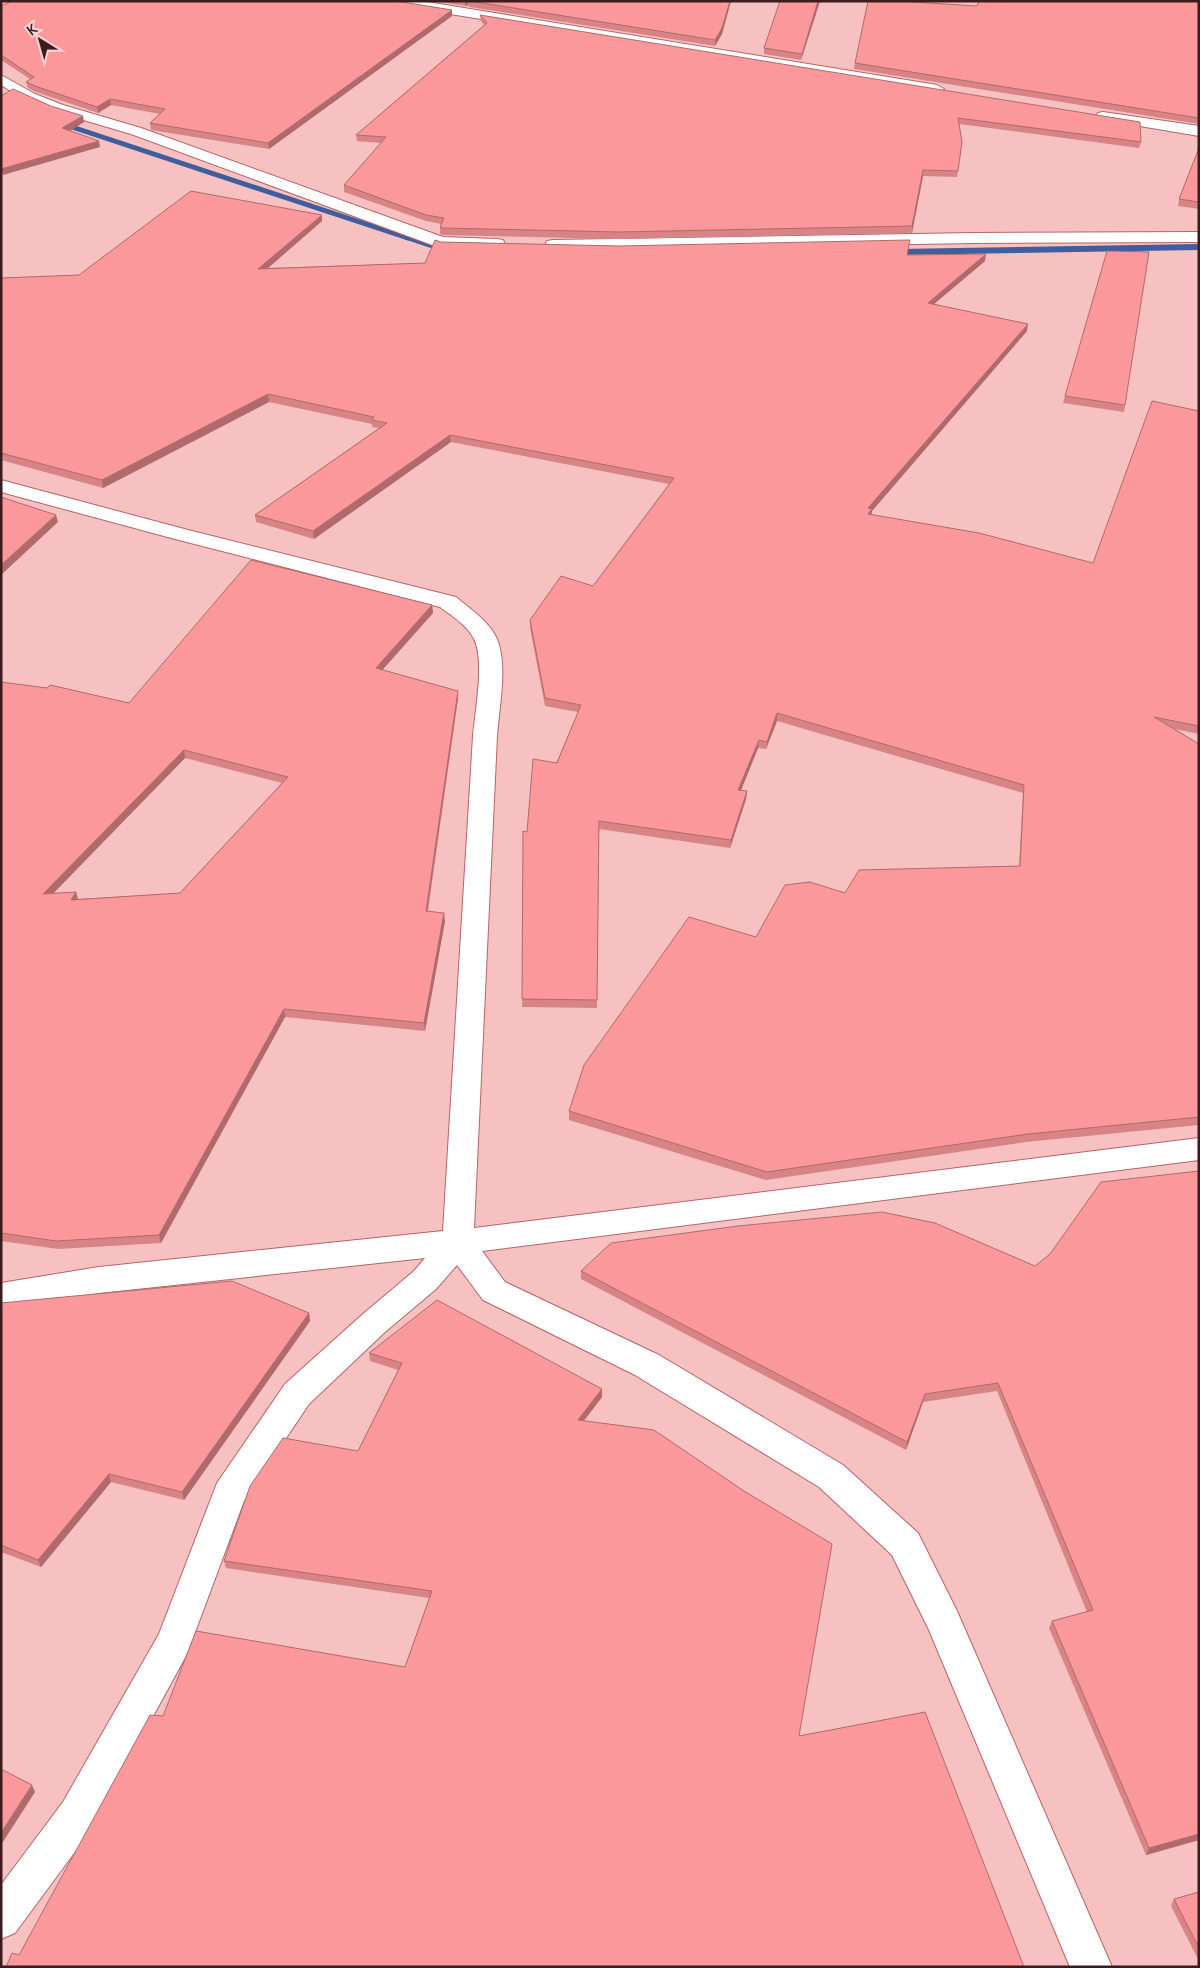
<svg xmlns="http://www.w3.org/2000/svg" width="1200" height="1968" font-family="Manrope,sans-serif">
<rect width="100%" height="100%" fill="#f8c1c1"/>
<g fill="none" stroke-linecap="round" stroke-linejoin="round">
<polyline stroke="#3e5e9d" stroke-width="5" points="63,124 408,238"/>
<g stroke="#3e5e9d" stroke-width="6">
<polyline points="404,236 443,249"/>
<polyline points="898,252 1199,247"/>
</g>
<defs>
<g id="street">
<polygon points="389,1 421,1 937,85 944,89 937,93 395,5"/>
<polygon points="1,75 35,94 63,105 141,128 443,237 497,239 503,240 505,244 503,248 497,249 435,246 131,134 53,111 25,100 1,85"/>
<polygon points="1103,112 1199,126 1199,136 1098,119 1096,116 1098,113"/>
<polygon points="1199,232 1199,242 975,243 553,250 547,249 545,245 547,241 553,240 975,233"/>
<path d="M1 480 188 530 456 597C470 609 489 621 497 639 508 665 499 708 497 736L474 1228 1199 1138V1160L482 1251 505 1282 659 1355 843 1465 918 1533 957 1611 1112 1967H1070L929 1630 892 1555 819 1487 635 1375 483 1300 457 1265 436 1289 385 1332 309 1404 244 1501 187 1654 91 1830 15 1933 1 1939V1885L63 1802 159 1634 217 1483 285 1384 363 1314 414 1271 425 1258 99 1293 1 1309V1283L99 1267 443 1231 473 736C475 712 485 660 474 639 467 625 452 616 440 607L175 539 1 492Z"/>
</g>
</defs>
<use href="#street" stroke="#b66467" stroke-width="2"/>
<use href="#street" fill="#fff" fill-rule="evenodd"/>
</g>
<g fill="#d88385" fill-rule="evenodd">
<polygon points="434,1 731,1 722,34 715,46 470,7 468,5 466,6"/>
<polygon points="820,1 801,60 764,54 764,48"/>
<polygon points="1199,1 1199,124 854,69 855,63 977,6"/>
<polygon points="1,6 452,16 269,149 151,130 150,123 160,114 111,105 98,113 36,92 28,88 26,82 30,79 1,60"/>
<polygon points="480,15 1141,142 1139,148 959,124 962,142 957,177 923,176 912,233 618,239 443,235 440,234 440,227 441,224 426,221 344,192 344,185 381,143 357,141 356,135 484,25 481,21"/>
<polygon points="1199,148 1199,209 1178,206 1179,199"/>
<polygon points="322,221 267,268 425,263 441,242 618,246 909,246 907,255 985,261 934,304 1027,331 872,511 871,515 1093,563 1199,411 1199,734 1175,729 1199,744 1199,1125 1026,1142 766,1180 569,1120 569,1111 756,937 845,893 1019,866 1023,793 777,721 766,749 758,748 741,790 747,791 746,799 730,848 599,829 597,1008 522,1007 527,832 578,712 545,706 530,628 530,620 593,586 669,484 451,442 314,539 256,522 255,515 379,428 372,427 372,424 269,402 103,488 1,460 1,278 79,275"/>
<polygon points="1065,396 1125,405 1124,412 1063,403"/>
<path d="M432 605 433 613 382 670 458 698 428 911 445 921 425 1031 285 1017 161 1243 58 1249 1 1241V682L129 703ZM185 758 282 783 180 893 78 899 76 892 53 893Z"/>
<polygon points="935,1223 1199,1840 1146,1855 1049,1628 1052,1621 1087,1612 997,1391 923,1402 906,1450 581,1279 581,1271"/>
<polygon points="1,1303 309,1313 310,1321 184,1500 111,1482 41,1567 1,1552"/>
<polygon points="369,1353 602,1389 602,1397 584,1421 744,1491 19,1955 163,1716 405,1667 429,1598 226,1568 224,1561 358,1451 398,1370 370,1361"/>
<polygon points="1199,1892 1199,1961 1171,1906 1174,1899"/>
</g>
<g fill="#b06a6c">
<polygon points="465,1 468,1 468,5 466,6"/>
<polygon points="730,1 731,1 722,34 715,46 715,40"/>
<polygon points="818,1 820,1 801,60 802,54"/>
<polygon points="452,10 452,16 269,149 268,143"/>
<polygon points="110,99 111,105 98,113 97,107"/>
<polygon points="83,116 84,122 64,135 62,128"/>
<polygon points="99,141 100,147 3,175 1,169"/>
<polygon points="923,170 923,176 912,233 912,226"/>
<polygon points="322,215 322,221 259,276 258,269"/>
<polygon points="986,254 985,261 927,310 928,303"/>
<polygon points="1028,324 1027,331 872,511 871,517 867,522 868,508"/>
<polygon points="268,394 269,402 103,488 102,480"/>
<polygon points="450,435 451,442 314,539 313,531"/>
<polygon points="56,515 58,522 1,575 1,565"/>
<polygon points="432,605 433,613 377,676 376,668"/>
<polygon points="458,691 458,698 426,919 426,911"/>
<polygon points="777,713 777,721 766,749 767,742"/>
<polygon points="759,740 758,748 738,798 738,790"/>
<polygon points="184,750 185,758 45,902 43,894"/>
<polygon points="747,791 746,799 730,848 731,840"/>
<polygon points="76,892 78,900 71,900"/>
<polygon points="444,913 445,921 425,1031 424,1023"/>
<polygon points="284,1009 285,1017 161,1243 159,1235"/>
<polygon points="309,1313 310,1321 184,1500 182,1492"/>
<polygon points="602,1389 602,1397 578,1428 578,1420"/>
<polygon points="925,1394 923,1402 906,1450 907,1442"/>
<polygon points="109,1474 111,1482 41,1567 38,1560"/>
<polygon points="32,1785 35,1792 1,1845 1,1833"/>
<polygon points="1199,1834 1199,1840 1146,1855 1149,1848"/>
</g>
<g fill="#fb989b" stroke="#b06a6c" fill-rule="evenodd">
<polygon points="12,1 396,1 452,10 268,143 150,123 165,109 110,99 97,107 35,86 26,82 34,77 1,55 1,6"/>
<polygon points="470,1 730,1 722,28 715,40"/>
<polygon points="780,1 818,1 802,54 764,48"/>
<polygon points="868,1 898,1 977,6 979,1 1199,1 1199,118 855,63"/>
<polygon points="480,15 1140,122 1141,142 958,118 962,142 958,171 923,170 912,226 618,232 443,228 440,227 444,218 426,215 344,185 386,137 356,135 487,23"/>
<polygon points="13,89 51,106 83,116 62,128 99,141 1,169 1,96"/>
<polygon points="1199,148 1199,202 1179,199"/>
<polygon points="191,191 322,215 258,269 425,263 435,240 441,242 618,246 910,240 907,255 986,254 928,303 1028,324 868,508 872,509 868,514 979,533 1093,563 1152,401 1199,411 1199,726 1154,717 1199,744 1199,1117 1028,1134 767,1172 569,1111 584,1065 689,917 756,937 785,885 810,882 845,893 859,870 1020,866 1024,785 777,713 767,742 759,740 738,790 747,791 731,840 599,821 597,1000 522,999 523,831 527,832 533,759 557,763 581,705 545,698 530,620 561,576 593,586 674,478 450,435 313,531 255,515 387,423 372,420 374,417 268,394 102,480 1,453 1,278 79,275"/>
<polygon points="1107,251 1149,252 1125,405 1065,396"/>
<polygon points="1,497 56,515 1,565"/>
<path d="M251 560 432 605 376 668 458 691 426 911 444 913 424 1023 284 1009 159 1235 56 1241 1 1233V682L47 688 50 685 129 703ZM184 750 288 777 180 893 71 900 76 892 43 894Z"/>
<polygon points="1199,1171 1199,1834 1149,1848 1052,1621 1093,1610 998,1383 925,1394 907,1442 581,1271 611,1243 738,1226 882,1212 935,1223 1035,1266 1050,1254 1101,1182"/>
<polygon points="232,1281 309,1313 182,1492 109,1474 38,1560 1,1545 1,1303"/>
<polygon points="437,1300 602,1389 578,1420 654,1430 744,1491 832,1544 799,1736 925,1712 1024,1967 6,1967 12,1953 19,1955 150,1715 163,1716 196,1631 405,1667 432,1591 224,1561 250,1486 283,1438 358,1451 402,1363 369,1353"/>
<polygon points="1,1769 32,1785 1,1833"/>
<polygon points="1199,1892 1199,1948 1174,1899"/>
</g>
<rect width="1200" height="1968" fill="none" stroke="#3d1b1d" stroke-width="5"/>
<g transform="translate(40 40) rotate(323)" stroke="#f9d3d3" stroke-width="4" paint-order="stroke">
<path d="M0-4L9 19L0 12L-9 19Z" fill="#3d1b1d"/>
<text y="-8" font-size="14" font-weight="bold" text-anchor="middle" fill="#3d1b1d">K</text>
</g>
</svg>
